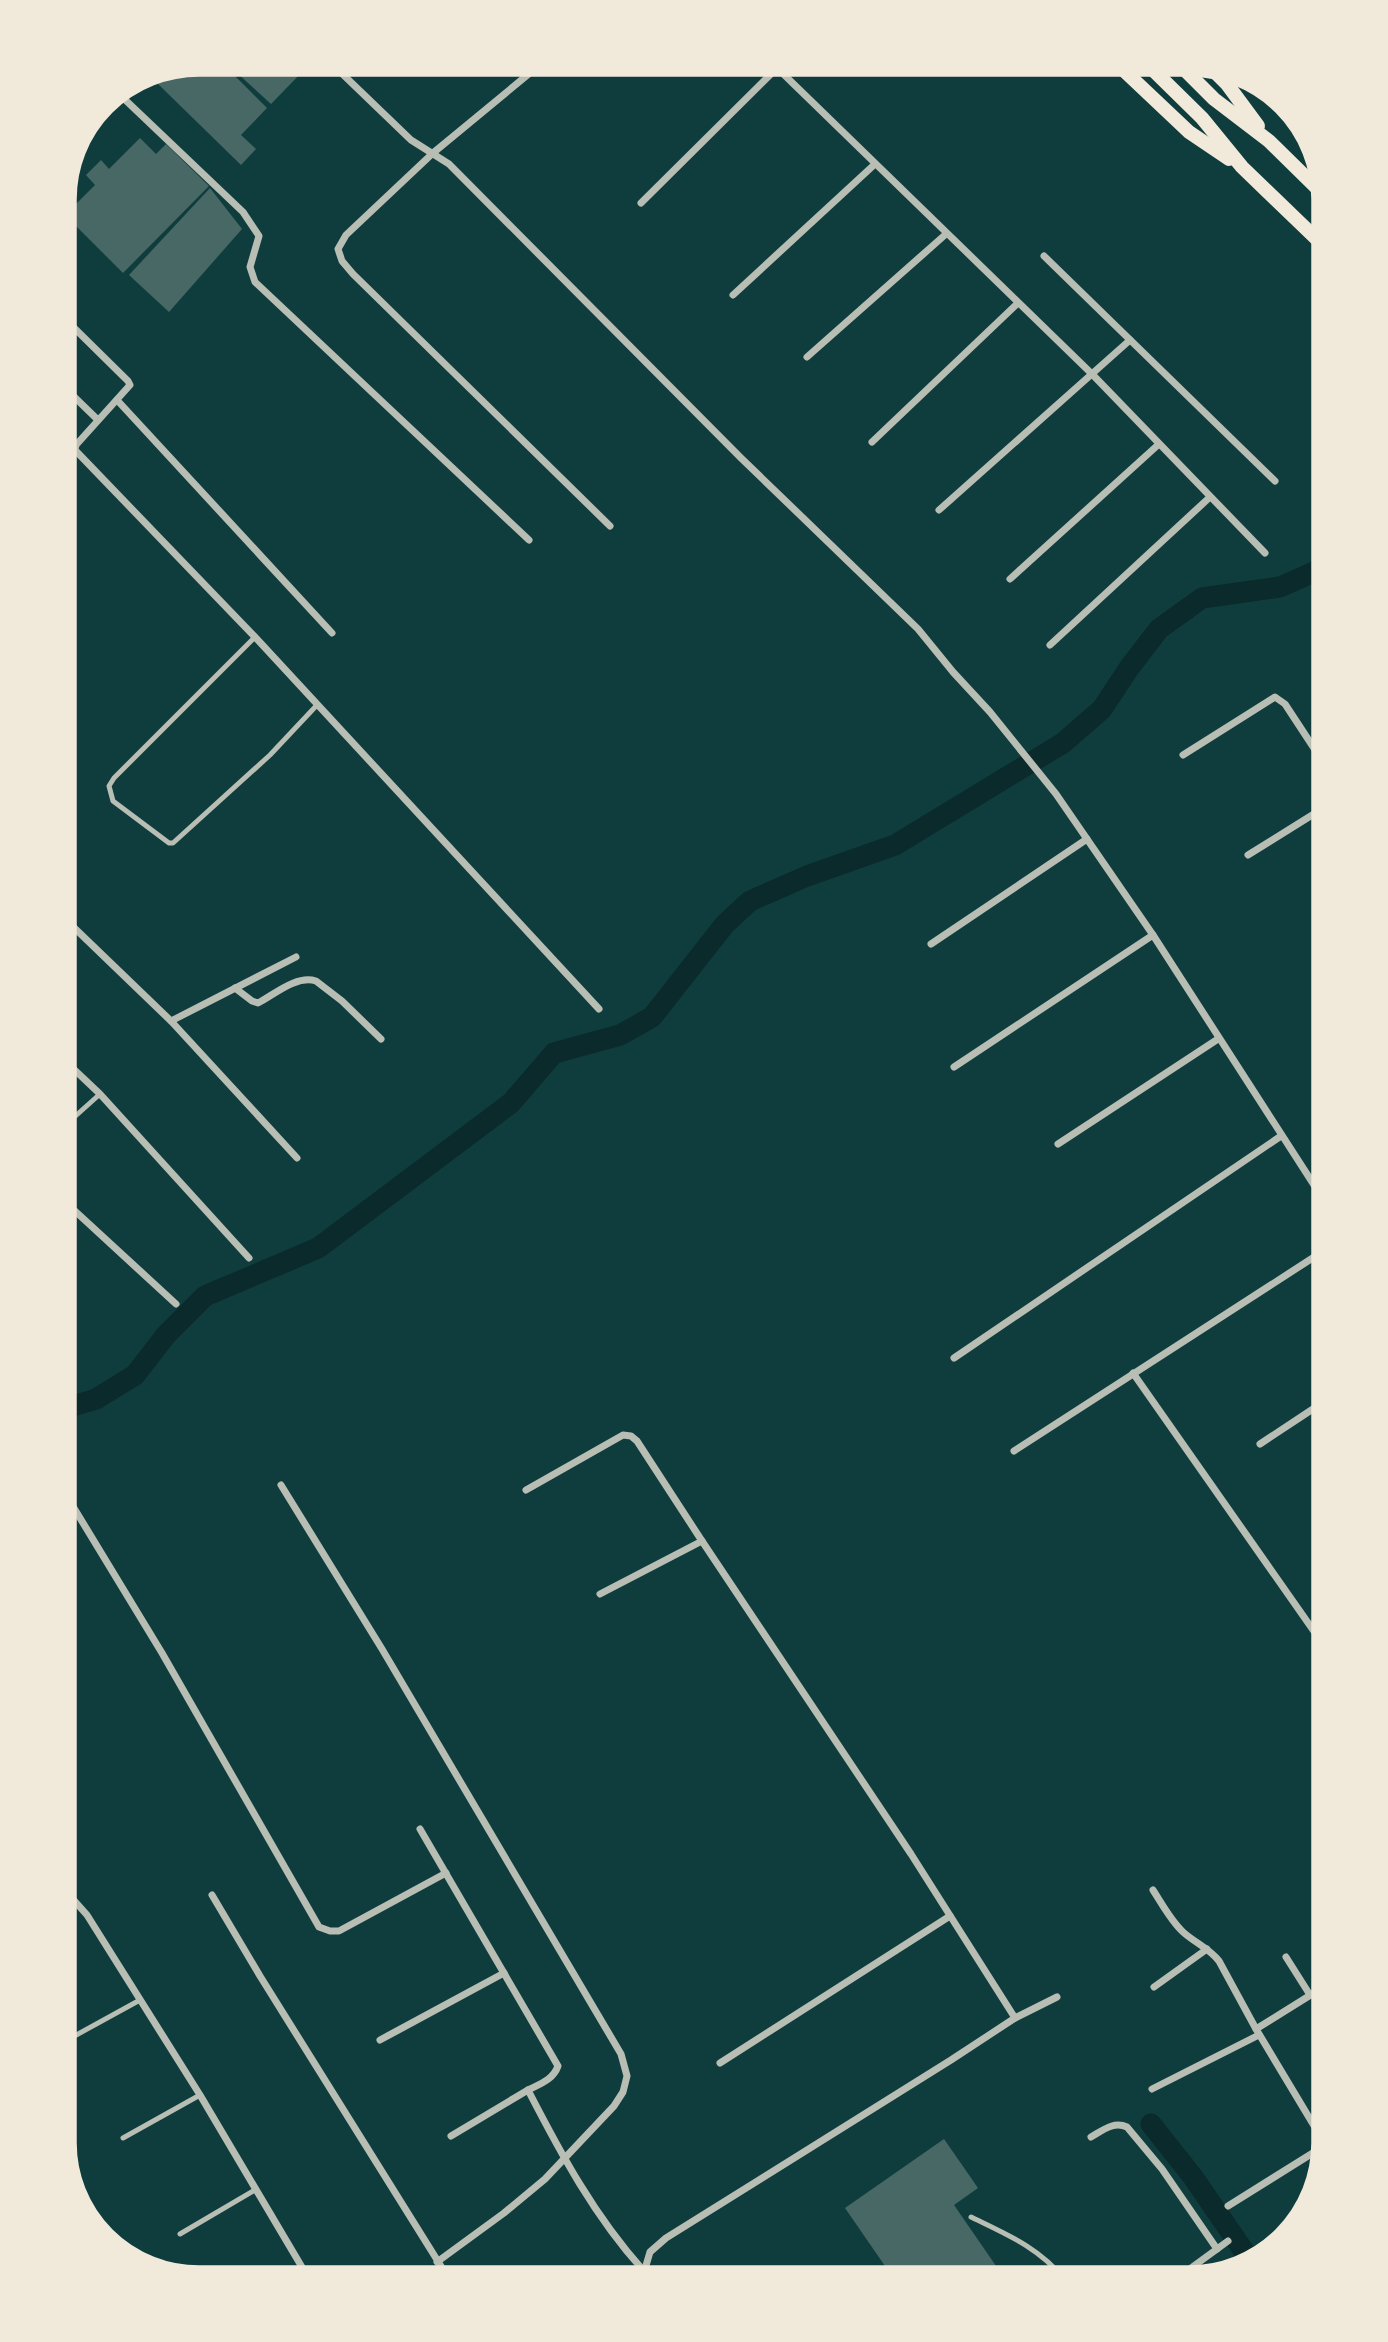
<svg xmlns="http://www.w3.org/2000/svg" width="1388" height="2342" font-family="'DM Sans',sans-serif">
<rect width="100%" height="100%" fill="#0f3d3e"/>
<g fill="none" stroke-linecap="round" stroke-linejoin="round">
<g stroke="#0a2a2b" stroke-width="21">
<polyline points="63,1409 96,1399 135,1375 166,1335 205,1296 318,1248 511,1103 554,1053 620,1035 652,1017 725,924 750,901 807,876 895,845 1063,743 1102,709 1129,668 1159,629 1202,598 1280,587 1325,567"/>
<polyline points="1151,2124 1193,2177 1252,2263"/>
</g>
</g>
<g fill="#486865">
<polygon points="199,63 222,63 267,108 241,135 256,149 241,165 157,83 172,68"/>
<polygon points="244,63 298,63 305,69 271,104 236,72"/>
<polygon points="140,138 156,154 166,144 209,186 123,273 65,215 95,185 86,175 101,160 109,169"/>
<polygon points="210,188 242,229 169,312 129,275"/>
<polygon points="944,2139 978,2188 954,2205 1005,2279 894,2279 845,2208"/>
</g>
<g fill="none" stroke-linecap="round" stroke-linejoin="round">
<g stroke="#b8beb3" stroke-width="5">
<polyline points="255,637 114,778 109,786 113,801 169,843 173,843 270,755 317,705"/>
<polyline points="71,1120 100,1094"/>
<polyline points="69,2039 140,2000"/>
<polyline points="123,2138 200,2095"/>
<polyline points="74,2190 91,2219"/>
<path d="M971 2217C1006 2234 1040 2248 1064 2279"/>
<polyline points="180,2234 255,2190"/>
</g>
<g stroke="#b8beb3" stroke-width="7">
<polyline points="331,63 411,140 449,164 741,458 918,629 953,672 990,712 1056,794 1153,935 1325,1202"/>
<polyline points="542,63 433,153 346,235 338,249 342,261 353,274 610,526"/>
<polyline points="772,63 1092,374 1265,553"/>
<polyline points="118,93 243,212 259,236 250,267 255,282 529,540"/>
<polyline points="641,203 777,68"/>
<polyline points="1044,256 1275,481"/>
<polyline points="733,295 875,164"/>
<polyline points="63,317 128,381 130,385 76,445 75,450 255,637 599,1009"/>
<polyline points="807,357 946,234"/>
<polyline points="63,386 97,419"/>
<polyline points="117,400 332,633"/>
<polyline points="872,442 1018,303"/>
<polyline points="939,510 1130,340"/>
<polyline points="1010,579 1159,444"/>
<polyline points="1050,645 1210,497"/>
<polyline points="1183,755 1275,697 1285,704 1325,765"/>
<polyline points="1248,855 1325,807"/>
<polyline points="63,917 171,1021 297,1158"/>
<polyline points="931,944 1087,839"/>
<polyline points="1316,947 1325,942"/>
<path d="M235 988 252 1001 258 1003C275 994 296 975 316 981L342 1001 381 1039"/>
<polyline points="171,1021 296,957"/>
<polyline points="63,1059 100,1094 249,1258"/>
<polyline points="954,1067 1153,935"/>
<polyline points="1058,1144 1218,1039"/>
<polyline points="63,1200 176,1304"/>
<polyline points="954,1358 1281,1136"/>
<polyline points="1133,1373 1325,1647"/>
<polyline points="1260,1444 1325,1401"/>
<polyline points="1014,1451 1325,1250"/>
<polyline points="281,1485 382,1649 621,2054 627,2076 623,2092 614,2106 545,2179 504,2213 437,2262"/>
<polyline points="63,1490 162,1653 319,1927 330,1931 339,1931 446,1873"/>
<polyline points="526,1490 623,1435 631,1436 637,1441 702,1541"/>
<polyline points="600,1594 702,1541 911,1854 1015,2018"/>
<path d="M420 1829 558 2066C553 2080 540 2084 528 2090"/>
<path d="M1153 1890C1162 1904 1171 1921 1183 1932 1195 1943 1209 1948 1219 1961L1256 2029 1325 2144"/>
<polyline points="212,1895 260,1976 449,2279"/>
<polyline points="63,1897 71,1897 87,1915 200,2095 309,2279"/>
<polyline points="1286,1957 1310,1995"/>
<polyline points="1154,1987 1207,1949"/>
<polyline points="1256,2029 1325,1986"/>
<polyline points="380,2040 504,1973"/>
<polyline points="720,2063 950,1916"/>
<polyline points="1152,2089 1259,2035"/>
<path d="M451 2136 528 2090C561 2154 595 2217 643 2270"/>
<path d="M1091 2137C1103 2130 1114 2121 1127 2127L1162 2169 1217 2249"/>
<polyline points="1228,2206 1324,2146"/>
<polyline points="642,2279 650,2252 666,2238 951,2060 1015,2018 1057,1997"/>
<polyline points="1176,2279 1228,2241"/>
</g>
<g stroke="#f1e9da" stroke-width="14">
<polyline points="1116,63 1189,132 1229,159"/>
<polyline points="1146,63 1202,118 1242,167 1325,247"/>
<polyline points="1178,63 1214,99 1269,141 1324,195"/>
<polyline points="1210,67 1227,84 1258,126"/>
</g>
</g>
<path d="M0 0H1388V2342H0ZM199 75H1189A124 124 0 0 1 1313 199V2143A124 124 0 0 1 1189 2267H199A124 124 0 0 1 75 2143V199A124 124 0 0 1 199 75Z" fill="#f1e9da" fill-rule="evenodd"/>
<path fill="none" stroke="#f1e9da" stroke-width="3.5" d="M199 75H1189A124 124 0 0 1 1313 199V2143A124 124 0 0 1 1189 2267H199A124 124 0 0 1 75 2143V199A124 124 0 0 1 199 75Z"/>
</svg>
